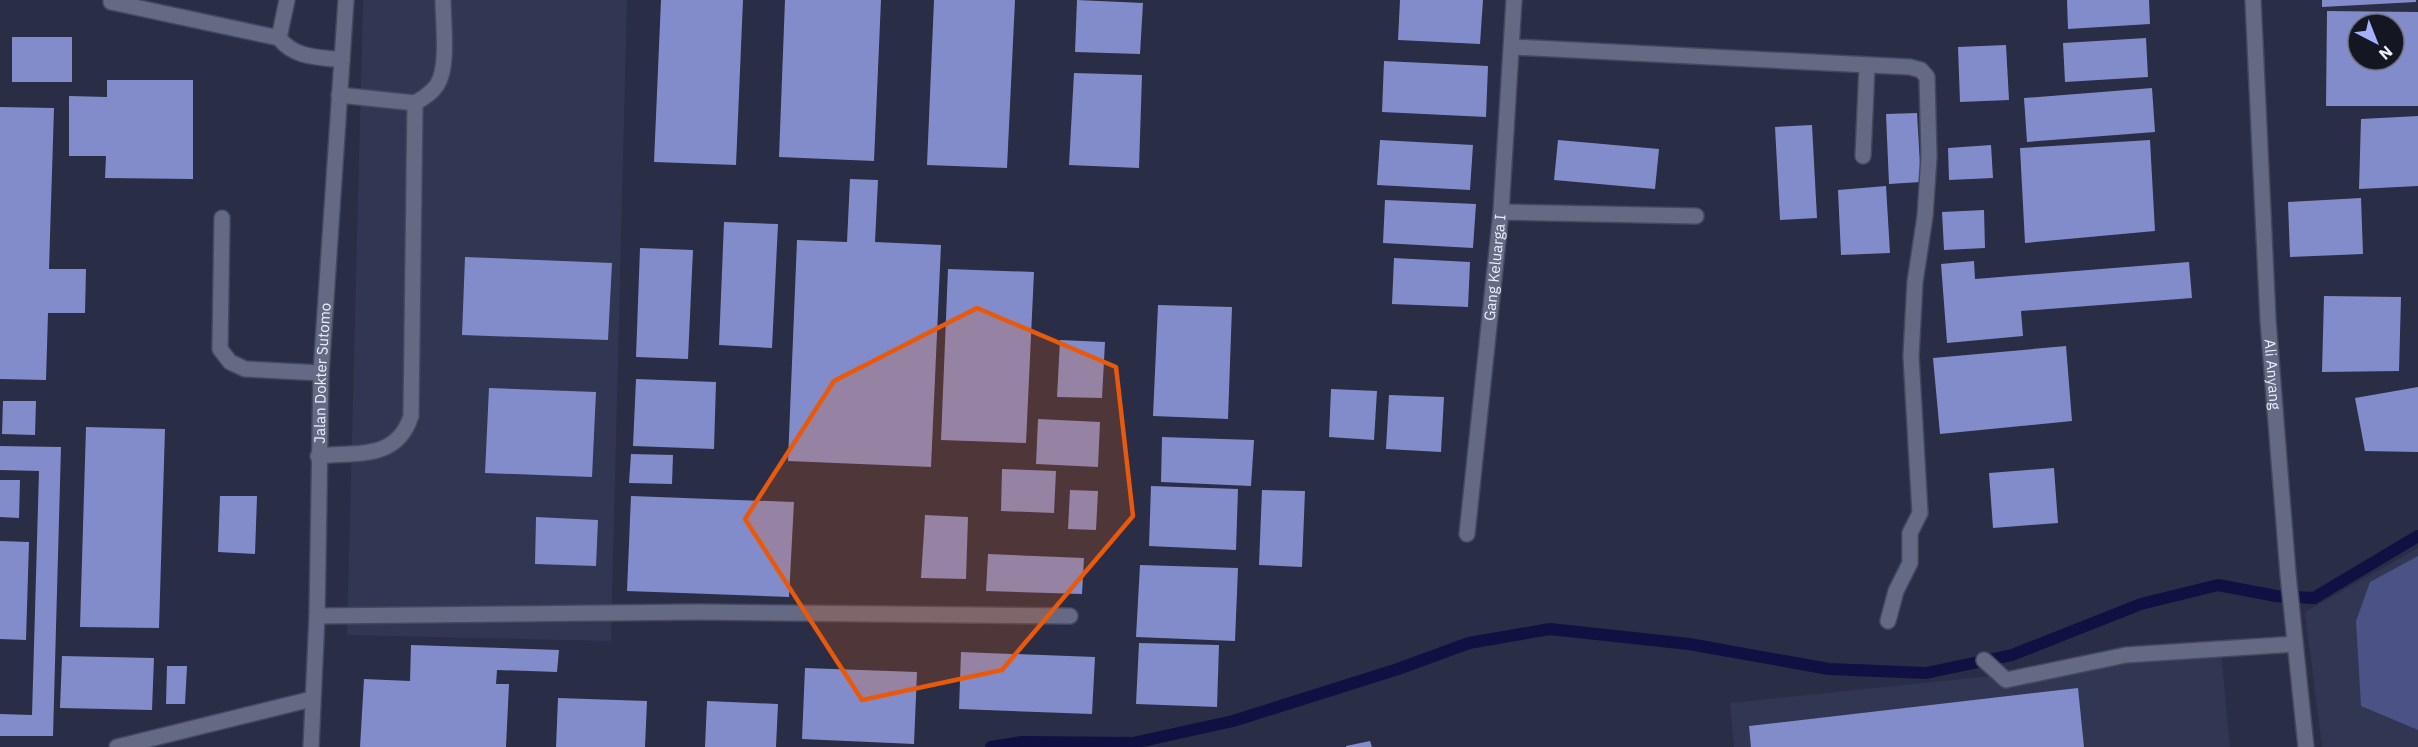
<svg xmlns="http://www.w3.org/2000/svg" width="2418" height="747" font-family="'IBM Plex Sans',sans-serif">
<rect width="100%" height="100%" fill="#292d45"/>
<g fill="#313653">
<polygon points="363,0 627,0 611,641 347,635"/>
<polygon points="2418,548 2418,747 2322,747 2305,612"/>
<polygon points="2221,652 2230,747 1734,747 1730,703"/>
</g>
<polygon fill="#4a5286" points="2418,556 2418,730 2361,706 2356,621 2370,582"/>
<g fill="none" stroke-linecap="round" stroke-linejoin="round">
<polyline stroke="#111042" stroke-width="12" points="991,747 1021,742 1133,743 1233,721 1398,669 1469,643 1550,629 1689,644 1829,669 1926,673 2012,655 2141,604 2218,585 2276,596 2314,598 2418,536"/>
</g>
<g fill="#828cca" fill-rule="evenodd">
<polygon points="661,0 743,0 736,165 654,162"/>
<polygon points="785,0 881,0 874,161 779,157"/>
<polygon points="934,0 1015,0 1007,168 927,165"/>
<polygon points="1077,0 1143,3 1140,54 1075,52"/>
<polygon points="1400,0 1483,0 1480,44 1398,40"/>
<polygon points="2067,0 2149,0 2150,24 2068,29"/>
<polygon points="2322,0 2416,0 2416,2 2322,7"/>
<path d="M2327 11 2418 12V106H2326ZM2358 24H2394V60H2358Z"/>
<rect x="12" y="37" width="60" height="45"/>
<polygon points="2146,38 2148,77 2065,82 2063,43"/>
<polygon points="2006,45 2009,100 1960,102 1958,47"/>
<polygon points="1384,61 1488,66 1486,117 1382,112"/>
<polygon points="1074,73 1142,75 1139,168 1069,165"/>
<polygon points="107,80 193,80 193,179 105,178 106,156 69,156 69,96 107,97"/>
<polygon points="2152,88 2155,132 2027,142 2024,98"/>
<polygon points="0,107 54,108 49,269 86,269 85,313 48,313 46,380 0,379"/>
<polygon points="1917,113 1921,182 1889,184 1886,114"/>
<polygon points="2418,116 2418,186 2359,189 2361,119"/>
<polygon points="1812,125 1817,218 1780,220 1775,127"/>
<polygon points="1380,140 1473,145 1470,190 1377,185"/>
<polygon points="1558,140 1659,149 1655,189 1554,180"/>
<polygon points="2150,140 2155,231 2025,243 2020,148"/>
<polygon points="1991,145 1993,178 1949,180 1948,148"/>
<polygon points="850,179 878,180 875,242 941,245 931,467 788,461 797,240 847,242"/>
<polygon points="1886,186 1890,253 1841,255 1838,190"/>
<polygon points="2361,198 2363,254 2290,257 2288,202"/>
<polygon points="1385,200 1476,204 1473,248 1383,243"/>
<polygon points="1984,210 1985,248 1944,250 1942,212"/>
<polygon points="724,222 778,224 772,348 719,345"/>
<polygon points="640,248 693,250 688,359 636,357"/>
<polygon points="465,257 612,263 608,340 462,335"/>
<polygon points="1394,258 1470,262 1468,307 1392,304"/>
<polygon points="1974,261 1975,279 2189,262 2192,298 2021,311 2023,336 1947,343 1941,264"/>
<polygon points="948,269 1034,272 1026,443 941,440"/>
<polygon points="2324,296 2401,297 2399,371 2322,372"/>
<polygon points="1158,305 1232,307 1228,419 1153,416"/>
<polygon points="1060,340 1105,342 1102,398 1057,397"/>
<polygon points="2066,346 2072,421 1940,434 1933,358"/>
<polygon points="636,379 716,382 714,449 633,446"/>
<polygon points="2418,387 2418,452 2365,451 2355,398"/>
<polygon points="489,388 596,392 592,477 485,473"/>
<polygon points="1331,389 1377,391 1374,440 1329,437"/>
<polygon points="1389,395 1444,397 1441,452 1386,449"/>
<polygon points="3,401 36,401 35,435 2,434"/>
<polygon points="1038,419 1100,422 1098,467 1036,464"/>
<polygon points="86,427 165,429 159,628 80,627"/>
<polygon points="1162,437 1254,440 1251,486 1161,482"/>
<polygon points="0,446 61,447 53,736 0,736 0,714 32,715 39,471 0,470"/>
<polygon points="631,454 673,455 672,484 629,483"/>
<polygon points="2054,468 2058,523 1993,528 1989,473"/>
<polygon points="1002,469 1056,471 1054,513 1001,511"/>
<polygon points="0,480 20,480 19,518 0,517"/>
<polygon points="1151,486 1238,489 1236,550 1149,546"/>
<polygon points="1070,490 1098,491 1096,530 1068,529"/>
<polygon points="1262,490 1305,491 1302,567 1259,565"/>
<polygon points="220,496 257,496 255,554 218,552"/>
<polygon points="631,496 794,502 789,597 627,591"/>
<polygon points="925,515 968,517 966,579 921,578"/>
<polygon points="536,517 598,520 596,566 535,564"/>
<polygon points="0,541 29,542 26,640 0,639"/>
<polygon points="988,554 1084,558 1082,594 986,591"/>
<polygon points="1140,565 1238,568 1235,641 1136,637"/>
<polygon points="1139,643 1219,645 1217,707 1136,704"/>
<polygon points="411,645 559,650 557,672 497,670 496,684 509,684 506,747 360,747 364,679 410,681"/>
<polygon points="961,652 1095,657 1092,714 959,709"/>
<polygon points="62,656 154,658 152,710 60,708"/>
<polygon points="167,666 187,666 185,704 166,704"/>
<polygon points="805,668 917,672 914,744 802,739"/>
<polygon points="2078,688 2084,747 1751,747 1749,726"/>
<polygon points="558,698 647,701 645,747 556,747"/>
<polygon points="707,701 778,704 776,747 705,747"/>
<polygon points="1370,741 1372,747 1346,747 1346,746"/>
</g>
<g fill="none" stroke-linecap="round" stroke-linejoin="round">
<defs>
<g id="service">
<path d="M287 0 279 38C294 58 318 57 342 60"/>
<polyline points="111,2 279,38"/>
<path d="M415 103C423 98 432 93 437 85 449 67 443 22 443 0"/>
<polyline points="1863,156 1867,67"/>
<polyline points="1501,212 1696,216"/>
<polyline points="222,218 220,349 230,362 245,369 321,373"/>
<path d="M318 456C358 452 397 460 411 416L415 103 339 95"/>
</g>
<g id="minor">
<polyline points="1512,47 1910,67 1921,70 1927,77 1929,157 1925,216 1915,282 1911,356 1920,513 1910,533 1910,563 1896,591 1888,621"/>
<path id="s1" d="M1467 534 1501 212 1514 0"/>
<polyline points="317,616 698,612 1070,616"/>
<polyline points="1984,660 2006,680 2126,655 2295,644"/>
<polyline points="117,747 312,699"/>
</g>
<g id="tertiary">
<path id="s2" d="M2253 0 2268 320 2288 574 2306 747"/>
<path id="s3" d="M311 747 317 616 321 373 346 0"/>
</g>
</defs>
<use href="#service" stroke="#44485f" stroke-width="18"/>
<use href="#minor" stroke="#44485f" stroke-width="18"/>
<use href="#tertiary" stroke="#44485f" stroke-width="18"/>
<use href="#service" stroke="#646984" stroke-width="15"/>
<use href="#minor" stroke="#646984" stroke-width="15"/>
<use href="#tertiary" stroke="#646984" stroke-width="15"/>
</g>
<path fill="#e8590c" fill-opacity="0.2" stroke="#e8590c" stroke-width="4.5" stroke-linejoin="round" d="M977 308 1116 367 1133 516 1002 670 862 700 745 519 834 381Z"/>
<g text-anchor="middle" stroke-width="6" stroke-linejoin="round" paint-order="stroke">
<g font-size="15" fill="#eceffc" stroke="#141621">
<text dy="5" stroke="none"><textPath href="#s1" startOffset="268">Gang Keluarga I</textPath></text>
<text dy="5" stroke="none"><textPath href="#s3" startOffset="374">Jalan Dokter Sutomo</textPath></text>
<text dy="5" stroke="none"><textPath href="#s2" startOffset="375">Ali Anyang</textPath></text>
</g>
</g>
<g transform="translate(2376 42) rotate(138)"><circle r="28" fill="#141621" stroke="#6a6d79" stroke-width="1.5"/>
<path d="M0-4.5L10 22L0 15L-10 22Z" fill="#a5b1fc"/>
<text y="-9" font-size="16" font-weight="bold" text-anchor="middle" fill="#eceffc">N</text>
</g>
</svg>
